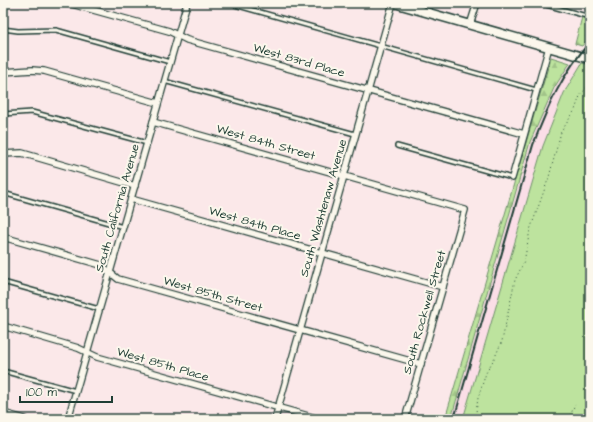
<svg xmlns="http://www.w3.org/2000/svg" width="593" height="422" font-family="'Architects Daughter',sans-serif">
<defs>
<pattern id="forest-firs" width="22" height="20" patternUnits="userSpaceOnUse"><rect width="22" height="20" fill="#bde39e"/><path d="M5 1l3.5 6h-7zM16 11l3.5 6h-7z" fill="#a2c489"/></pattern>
</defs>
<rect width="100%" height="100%" fill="#fbe8e9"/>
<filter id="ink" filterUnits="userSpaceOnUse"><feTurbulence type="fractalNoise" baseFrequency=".025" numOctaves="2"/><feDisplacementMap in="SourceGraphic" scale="8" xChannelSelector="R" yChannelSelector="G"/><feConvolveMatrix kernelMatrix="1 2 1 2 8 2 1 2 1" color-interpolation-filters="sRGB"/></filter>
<g filter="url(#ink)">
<polygon fill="#fbdee7" points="570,63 580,66 564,93 543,146 463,419 451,419 530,142 554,88"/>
<polygon fill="#bde39e" stroke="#6e9069" points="582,63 590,65 590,419 463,419 543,146 564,93"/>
<g fill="url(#forest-firs)" stroke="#6e9069">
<polygon points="582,17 590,19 590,36 582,46 575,44"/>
<polygon points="551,57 570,63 554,88 530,142 451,419 445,419"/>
</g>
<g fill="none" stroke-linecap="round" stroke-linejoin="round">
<defs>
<g id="lane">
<polyline points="228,3 536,90"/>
<polyline points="539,3 590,17"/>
<polyline points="3,29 18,31 56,30 170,62"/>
<polyline points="164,81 355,134"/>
<polyline points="3,114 32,112 147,143"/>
<polyline points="397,146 512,178"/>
<polyline points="3,193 123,227"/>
<polyline points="3,282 99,309"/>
<polyline points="3,371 76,391"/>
</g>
<g id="street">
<polyline points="68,3 169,31 187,40 524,134"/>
<polyline points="470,25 477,3"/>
<polyline points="3,72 32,70 44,71 158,103"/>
<polyline points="153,122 465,210 405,419"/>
<polyline points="3,154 22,153 135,186"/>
<polyline points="512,178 549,47"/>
<polyline points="131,199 443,287"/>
<polyline points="3,237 101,265 118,279 421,364"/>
<polyline points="3,326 78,348 97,357 319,419"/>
<polyline points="3,413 25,419"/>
<polyline points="68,419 187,3"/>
<polyline points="275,419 393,3"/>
</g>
<polyline id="secondary" points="394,3 590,59"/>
</defs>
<use href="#lane" stroke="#1f3d34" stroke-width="6"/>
<use href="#street" stroke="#1f3d34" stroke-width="8"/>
<use href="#secondary" stroke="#1f3d34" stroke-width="11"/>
<g stroke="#1f3d34" stroke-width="1" stroke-dasharray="1 3" stroke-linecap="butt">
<polyline points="475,419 478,398 486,373 495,357 502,341 515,280 524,262 530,230 549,177 561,132 575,110 580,96 587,87"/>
<polyline points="569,419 575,404"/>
</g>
<use href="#lane" stroke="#fbf7ec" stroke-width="3"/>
<use href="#street" stroke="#fbf7ec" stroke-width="5.5"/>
<use href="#secondary" stroke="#fbf7ec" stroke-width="8"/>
<path stroke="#1f3d34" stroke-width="2" d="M454 419 533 145C547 108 563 72 590 42"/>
</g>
</g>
<g text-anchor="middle" stroke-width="4" stroke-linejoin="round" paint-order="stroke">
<g font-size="12" fill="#1f3d34" stroke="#fbf7ec">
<text transform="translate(299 60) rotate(16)" y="4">West 83rd Place</text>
<text transform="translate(266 142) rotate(16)" y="4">West 84th Street</text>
<text transform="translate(117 208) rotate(-74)" y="4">South California Avenue</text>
<text transform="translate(323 208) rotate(-74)" y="4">South Washtenaw Avenue</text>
<text transform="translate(255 223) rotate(16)" y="4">West 84th Place</text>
<text transform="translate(213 294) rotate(16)" y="4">West 85th Street</text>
<text transform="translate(424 312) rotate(-74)" y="4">South Rockwell Street</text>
<text transform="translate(163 364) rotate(16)" y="4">West 85th Place</text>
</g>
</g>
<rect width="593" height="422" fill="none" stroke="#fbf7ec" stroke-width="16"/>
<rect x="8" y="8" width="577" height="406" fill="none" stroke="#1f3d34" stroke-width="1.5" filter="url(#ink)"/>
<path d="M20 396v6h92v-6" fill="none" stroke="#1f3d34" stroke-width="2"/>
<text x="26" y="396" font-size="12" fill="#1f3d34" stroke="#fbf7ec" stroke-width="3" paint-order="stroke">100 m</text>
</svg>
